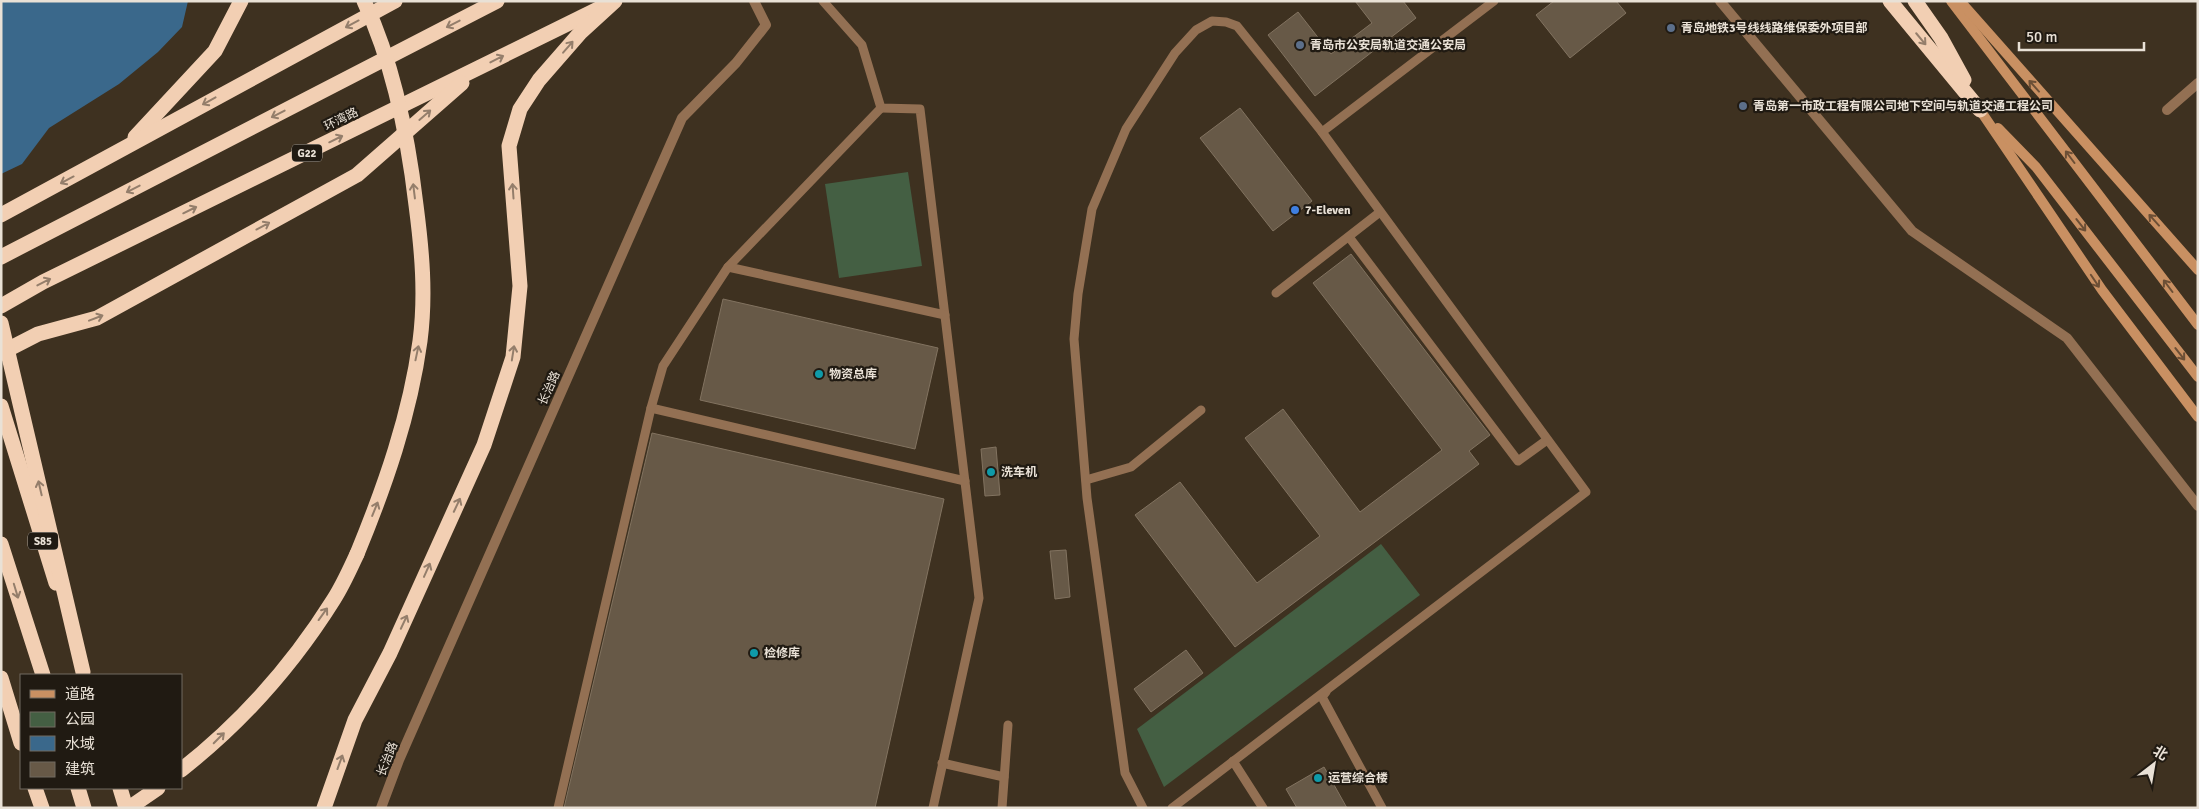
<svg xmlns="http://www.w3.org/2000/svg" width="2199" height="809" font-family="Signika,'Noto Sans SC',sans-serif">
<rect width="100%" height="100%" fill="#3e3120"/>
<g fill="#445f43">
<polygon points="908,172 922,266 839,278 825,184"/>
<polygon points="1381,544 1420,595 1164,787 1137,729"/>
</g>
<polygon fill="#3a688b" points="1,1 188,1 182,27 158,52 119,84 49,128 22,164 1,174"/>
<g fill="#675947" stroke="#827360">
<polygon points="1355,1 1403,1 1416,18 1315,96 1268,35 1298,12 1331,54 1372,23"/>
<polygon points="1554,1 1616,1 1626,13 1570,58 1536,15"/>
<polygon points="1240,108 1312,201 1273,231 1200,138"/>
<polygon points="1351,254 1490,435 1469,451 1479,464 1235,647 1135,515 1180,482 1257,583 1320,536 1245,438 1283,409 1360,512 1442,450 1313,283"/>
<polygon points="723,299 938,348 915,449 700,400"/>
<polygon points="652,433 944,499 875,808 564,808"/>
<polygon points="996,447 1000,495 985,496 981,449"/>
<polygon points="1066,550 1070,597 1055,599 1050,551"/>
<polygon points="1186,650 1203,673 1151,712 1134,689"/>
<polygon points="1324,767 1347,808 1297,808 1286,789"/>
</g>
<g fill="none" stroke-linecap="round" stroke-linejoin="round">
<g stroke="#937053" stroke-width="9">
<polyline points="823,1 862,45 881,108 920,109 979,598 933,808"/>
<polyline points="1349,237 1518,461 1547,440"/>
<polyline points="728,267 945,315"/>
<polyline points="1276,293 1380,212"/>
<polyline points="651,408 965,481"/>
<polyline points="1086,480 1131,467 1201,410"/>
<polyline points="1326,692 1322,697 1382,808"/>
<polyline points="1233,761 1263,808"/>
<polyline points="942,763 1004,777"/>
<polyline points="558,808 651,408 663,366 728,267 881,108"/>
<polyline points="1002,808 1008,725"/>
<polyline points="1143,808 1125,773 1087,498 1074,339 1078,294 1092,209 1126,129 1175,53 1196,30 1212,21 1226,22 1237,26 1322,132"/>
<polyline points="1172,808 1586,492 1322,132 1494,1"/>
</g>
<g stroke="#937053" stroke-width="10">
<polyline points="1720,1 1912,231 2067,338 2198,506"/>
<polyline points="2167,110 2198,83"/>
<polyline points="381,808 399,760 682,118 736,63 766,25 754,1"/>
</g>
<g stroke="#c99062" stroke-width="10">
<polyline points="1951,1 2198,325"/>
<polyline points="1960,1 2198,270"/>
<polyline points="1980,110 2102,290 2198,417"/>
<polyline points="1998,128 2036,167 2198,377"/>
</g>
<g stroke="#f2cfb3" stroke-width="15">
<polyline points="1890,1 1980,110"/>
<polyline points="1915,1 1941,38 1964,80"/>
<polyline points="135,137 215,51 241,1"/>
<polyline points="1,215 395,1"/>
<polyline points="1,257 497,1"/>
<polyline points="1,306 43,282 600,8"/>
<polyline points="1,353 38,334 97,318 357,175 462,83"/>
<polyline points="1,406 56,583"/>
<polyline points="1,544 43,675"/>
<polyline points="1,678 21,743"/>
<path d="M181 770C241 723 294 663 334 599 343 585 350 569 357 554"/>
<polyline points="35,788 42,808"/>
<polyline points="78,788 84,808"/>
<polyline points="120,788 126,808"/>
<polyline points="129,808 158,788"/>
<polyline points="324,808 355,720 390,653 484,445 513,357 520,286 509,146 520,109 539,80 580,33 615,1"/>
</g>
<g stroke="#f2cfb3" stroke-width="15">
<polyline points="1,323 83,672"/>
<path d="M357 554C385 486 410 415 420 341 426 295 422 251 416 205 408 136 394 65 364 1"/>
</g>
</g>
<defs><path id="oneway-shaft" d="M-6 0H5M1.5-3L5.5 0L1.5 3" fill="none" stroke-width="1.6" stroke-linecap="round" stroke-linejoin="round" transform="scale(1.25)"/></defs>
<g stroke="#947e6b">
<use href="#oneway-shaft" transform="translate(352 24) rotate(152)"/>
<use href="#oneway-shaft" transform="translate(453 24) rotate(153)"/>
<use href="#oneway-shaft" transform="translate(1921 39) rotate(50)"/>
<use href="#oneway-shaft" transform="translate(568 47) rotate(-49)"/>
<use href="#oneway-shaft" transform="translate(497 59) rotate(-27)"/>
<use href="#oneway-shaft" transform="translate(209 101) rotate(151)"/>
<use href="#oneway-shaft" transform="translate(278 114) rotate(153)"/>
<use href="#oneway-shaft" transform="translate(425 115) rotate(-41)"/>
<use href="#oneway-shaft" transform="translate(336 139) rotate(-26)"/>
<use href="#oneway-shaft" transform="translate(67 180) rotate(152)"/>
<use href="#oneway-shaft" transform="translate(133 189) rotate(153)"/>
<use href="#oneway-shaft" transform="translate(414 191) rotate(-97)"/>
<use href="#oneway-shaft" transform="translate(513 191) rotate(-94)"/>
<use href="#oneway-shaft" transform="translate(190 210) rotate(-26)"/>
<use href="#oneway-shaft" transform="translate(263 226) rotate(-28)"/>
<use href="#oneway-shaft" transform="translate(44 282) rotate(-27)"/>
<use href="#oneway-shaft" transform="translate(96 318) rotate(-21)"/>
<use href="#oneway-shaft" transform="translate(417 353) rotate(-78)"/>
<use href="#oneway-shaft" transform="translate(513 353) rotate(-81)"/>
<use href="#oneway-shaft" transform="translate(40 488) rotate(-103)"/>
<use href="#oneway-shaft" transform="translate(457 505) rotate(-65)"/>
<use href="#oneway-shaft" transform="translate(375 509) rotate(-68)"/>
<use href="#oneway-shaft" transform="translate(427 570) rotate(-66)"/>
<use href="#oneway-shaft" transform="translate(16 591) rotate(73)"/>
<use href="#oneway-shaft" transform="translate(323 614) rotate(-54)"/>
<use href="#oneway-shaft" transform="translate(404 622) rotate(-65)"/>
<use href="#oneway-shaft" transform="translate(219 738) rotate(-45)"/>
<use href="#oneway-shaft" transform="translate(340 762) rotate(-70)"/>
</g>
<g stroke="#6c4f36">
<use href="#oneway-shaft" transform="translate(2034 86) rotate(-132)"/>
<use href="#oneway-shaft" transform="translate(2070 157) rotate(-127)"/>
<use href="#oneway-shaft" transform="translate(2154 220) rotate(-132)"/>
<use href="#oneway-shaft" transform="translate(2081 225) rotate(52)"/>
<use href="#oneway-shaft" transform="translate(2095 281) rotate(56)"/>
<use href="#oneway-shaft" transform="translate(2168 286) rotate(-127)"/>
<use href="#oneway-shaft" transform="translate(2180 354) rotate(52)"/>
</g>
<g fill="#5c6f8a" stroke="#201a12" stroke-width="2">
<circle cx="1671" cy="28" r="5"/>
<circle cx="1300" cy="45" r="5"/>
<circle cx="1743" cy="106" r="5"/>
</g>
<circle fill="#3f7fe0" stroke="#201a12" stroke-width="2" cx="1295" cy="210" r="5"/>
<g fill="#0f9aa8" stroke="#201a12" stroke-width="2">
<circle cx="819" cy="374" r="5"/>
<circle cx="991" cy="472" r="5"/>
<circle cx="754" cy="653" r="5"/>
<circle cx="1318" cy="778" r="5"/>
</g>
<g text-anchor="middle" stroke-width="4.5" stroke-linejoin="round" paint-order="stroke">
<g fill="#201a12" stroke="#ada59b" stroke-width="1">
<rect x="292" y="144.5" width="30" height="17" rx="4"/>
<rect x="28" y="532.5" width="30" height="17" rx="4"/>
</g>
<g font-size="11" font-weight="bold" fill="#e9e1d6">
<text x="307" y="157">G22</text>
<text x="43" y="545">S85</text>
</g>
<g font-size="12" font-weight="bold" fill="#e9e1d6" stroke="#201a12" text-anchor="start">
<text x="1681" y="32">青岛地铁3号线线路维保委外项目部</text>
<text x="1310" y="49">青岛市公安局轨道交通公安局</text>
<text x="1753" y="110">青岛第一市政工程有限公司地下空间与轨道交通工程公司</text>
<text x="1305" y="214">7-Eleven</text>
<text x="829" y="378">物资总库</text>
<text x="1001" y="476">洗车机</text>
<text x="764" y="657">检修库</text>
<text x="1328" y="782">运营综合楼</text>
</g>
<g font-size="12" fill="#e9e1d6" stroke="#201a12">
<text transform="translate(341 119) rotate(-26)" y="4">环湾路</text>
<text transform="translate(549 388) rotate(-66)" y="4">长治路</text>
<text transform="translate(387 759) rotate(-68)" y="4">长治路</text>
</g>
</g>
<rect width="2199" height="809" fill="none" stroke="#e9e1d6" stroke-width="5"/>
<rect x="20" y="674" width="162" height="115" fill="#201a12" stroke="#706a60"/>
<rect x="30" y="690" width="25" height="8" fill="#c99062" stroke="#706a60"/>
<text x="65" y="699" font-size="15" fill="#e9e1d6">道路</text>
<rect x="30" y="712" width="25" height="15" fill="#445f43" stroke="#706a60"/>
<text x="65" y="724" font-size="15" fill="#e9e1d6">公园</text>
<rect x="30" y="736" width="25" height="15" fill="#3a688b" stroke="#706a60"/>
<text x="65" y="749" font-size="15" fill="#e9e1d6">水域</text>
<rect x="30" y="762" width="25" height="15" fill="#675947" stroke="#706a60"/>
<text x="65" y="774" font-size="15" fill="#e9e1d6">建筑</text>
<g transform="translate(2154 764) rotate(31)" stroke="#201a12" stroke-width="4" paint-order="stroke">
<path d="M0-4L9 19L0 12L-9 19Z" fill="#e9e1d6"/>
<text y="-8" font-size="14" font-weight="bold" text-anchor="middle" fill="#e9e1d6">北</text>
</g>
<path d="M2019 42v8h125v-8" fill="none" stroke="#e9e1d6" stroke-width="2.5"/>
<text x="2026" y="42" font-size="15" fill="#e9e1d6" stroke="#201a12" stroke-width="4" paint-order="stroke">50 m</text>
</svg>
